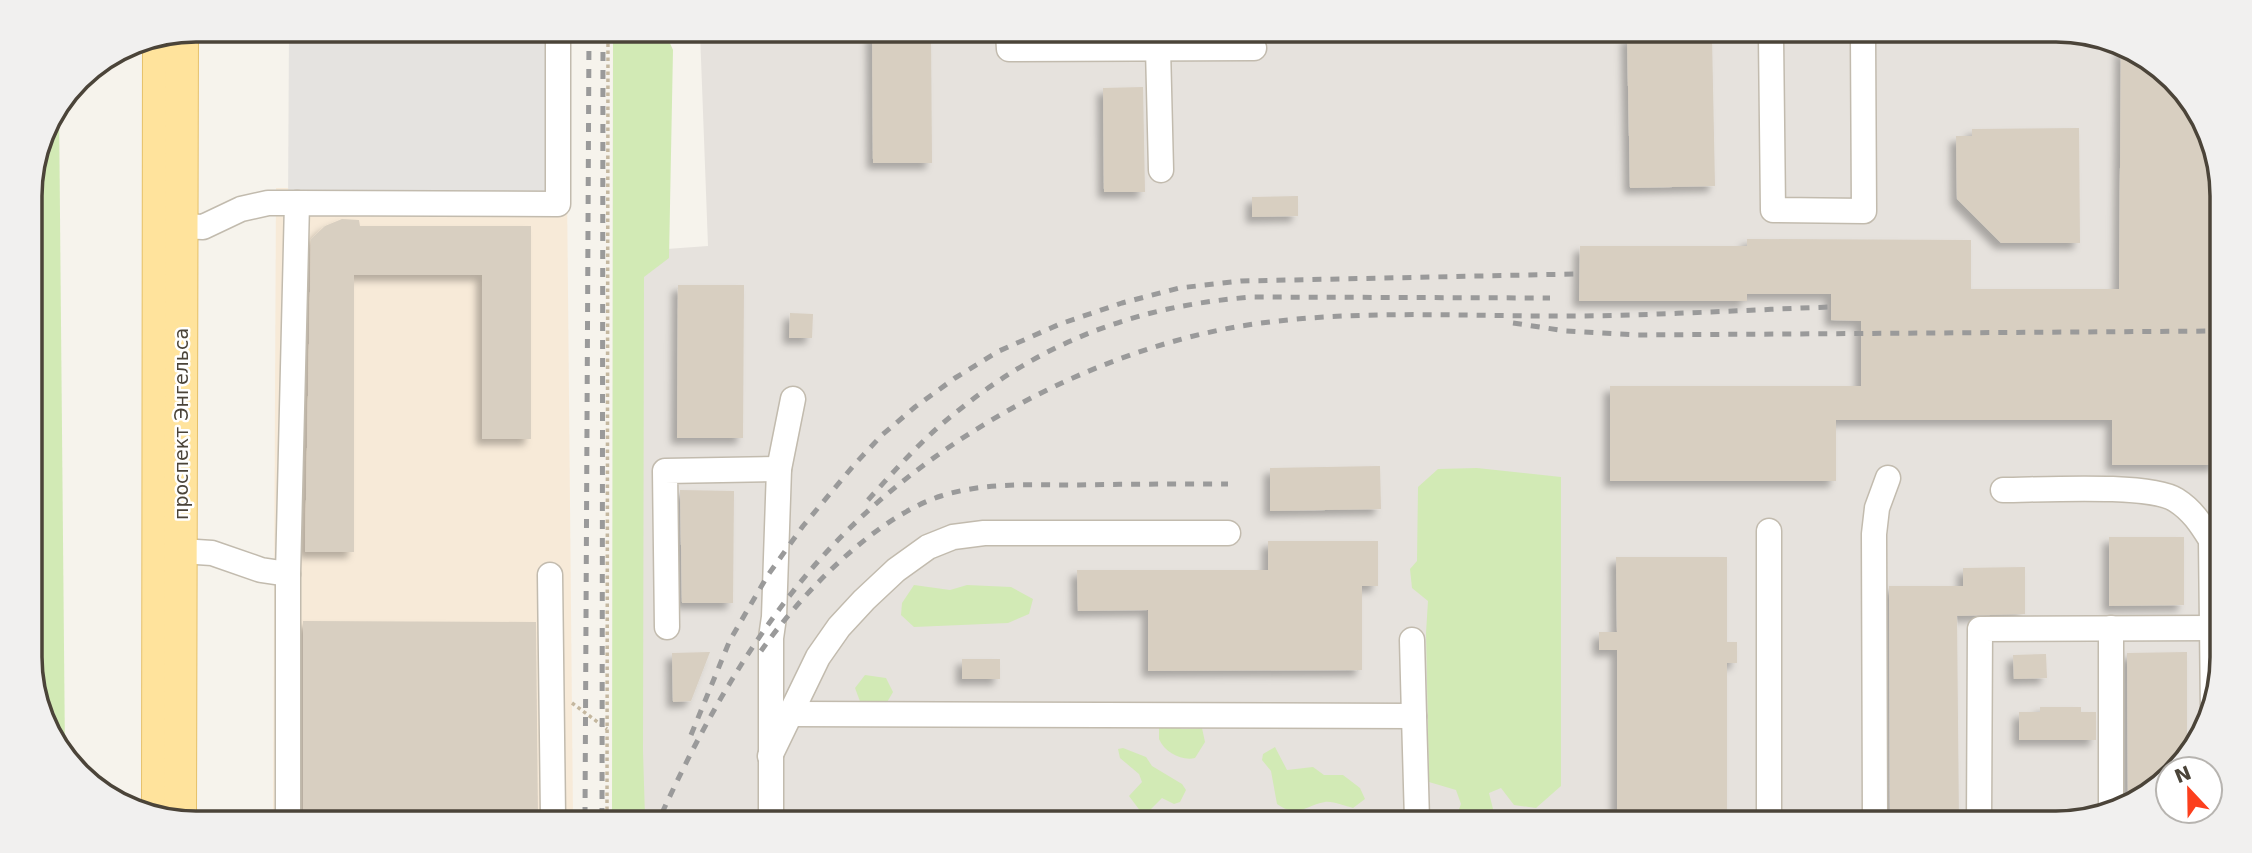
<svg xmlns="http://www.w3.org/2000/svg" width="2252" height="853" font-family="'DejaVu Sans',sans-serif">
<defs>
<filter id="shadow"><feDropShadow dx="-6" dy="6" stdDeviation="3.5" flood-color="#0004"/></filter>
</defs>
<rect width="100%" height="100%" fill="#f6f3ec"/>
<polygon fill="#f7ead8" points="276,188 567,189 573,816 273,815"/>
<polygon fill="#e6e2dd" points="700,32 2109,38 2181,87 2221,174 2214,710 2172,769 2168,769 2168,774 2158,789 2067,823 642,817 639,251 708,246"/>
<g fill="#d2eab5">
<polygon points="613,32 665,32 673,50 669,258 644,277 643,751 645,817 612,817"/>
<polygon points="59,107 65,754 33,689 30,185 47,122"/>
<polygon points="1477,468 1561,477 1561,786 1536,808 1514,805 1501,788 1489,793 1493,809 1491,818 1498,820 1433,820 1456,817 1461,804 1456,790 1429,782 1426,633 1428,601 1412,588 1410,569 1417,561 1418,487 1438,469"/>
<polygon points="914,585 950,590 967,585 1011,587 1033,599 1029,614 1008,623 914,627 901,615 902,603"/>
<polygon points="865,675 886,678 893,692 886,704 861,704 855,688"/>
<path d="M1168 723 1182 729 1202 728 1205 742 1195 758C1182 761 1165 753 1159 739 1159 738 1159 728 1159 727Z"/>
<path d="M1275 747 1287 770 1313 767 1324 775H1343L1360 788 1365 799 1353 808C1345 806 1333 801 1325 802 1305 805 1299 819 1277 804L1271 771 1262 760 1263 754Z"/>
<polygon points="1123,748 1146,757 1152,766 1182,784 1186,790 1180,802 1174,804 1162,798 1148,812 1141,812 1129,796 1142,782 1139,774 1120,758 1118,749"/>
</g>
<polygon fill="#e5e3e0" points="289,30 564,31 562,208 288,207"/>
<g fill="#d8cfc1" filter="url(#shadow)">
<polygon points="872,33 931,33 932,163 873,163"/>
<polygon points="1627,36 1712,37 1715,186 1630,188"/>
<polygon points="2121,46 2181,87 2221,174 2217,465 2112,465 2112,420 1836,420 1836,481 1610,481 1610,386 1861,386 1861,321 1831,320 1831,294 1747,294 1747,301 1579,301 1580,246 1747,246 1747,239 1971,240 1971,289 2119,289"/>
<polygon points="1143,87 1145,192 1104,192 1103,88"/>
<polygon points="2079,128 2080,243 2001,243 1957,199 1956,136 1972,136 1972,129"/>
<polygon points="1298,196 1298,216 1252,217 1252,197"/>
<polygon points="342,219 359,220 360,226 531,226 531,439 482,439 482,275 354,275 354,552 305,552 311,239 325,226"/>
<polygon points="678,285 744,285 743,438 677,438"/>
<polygon points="790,313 813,314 812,338 789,338"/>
<polygon points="1380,466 1381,509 1270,511 1270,468"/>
<polygon points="680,490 734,491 733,603 682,603"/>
<polygon points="2109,537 2184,537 2184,605 2109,606"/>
<polygon points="1268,541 1378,541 1378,586 1362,586 1362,670 1148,671 1148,610 1078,611 1077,570 1268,570"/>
<polygon points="1616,557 1727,557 1727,642 1737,642 1737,663 1727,663 1727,821 1617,821 1617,650 1599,650 1599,632 1617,632"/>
<polygon points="2025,567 2025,614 1957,616 1959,822 1890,822 1889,586 1963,586 1963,568"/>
<polygon points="303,621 536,622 538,816 303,815"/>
<polygon points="710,652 691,701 673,702 672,653"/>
<polygon points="2187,652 2187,747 2172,769 2168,769 2168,774 2158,789 2128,800 2127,653"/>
<polygon points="2046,654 2047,678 2014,679 2013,655"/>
<rect x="962" y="659" width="38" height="20"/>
<polygon points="2040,707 2081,707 2081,712 2096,712 2096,740 2019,740 2019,712 2040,712"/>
</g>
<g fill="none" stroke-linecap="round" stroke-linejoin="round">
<defs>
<g id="minor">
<polyline points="1008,33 1009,49 1254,48"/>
<polyline points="1771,37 1773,210 1864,211 1863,37"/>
<polyline points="1158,48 1161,170"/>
<polyline points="181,226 203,227 241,209 268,203 297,203"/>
<path d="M2003 490C2039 490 2149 483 2176 500 2192 510 2201 524 2211 540L2213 711"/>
<polyline points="1769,531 1769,822"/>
<polyline points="181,551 212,553 261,570 288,574"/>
<polyline points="550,575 553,816"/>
<polyline points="667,627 665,471 779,469"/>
<polyline points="792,714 1414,716 1412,640"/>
<polyline points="1414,716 1417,820"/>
<polyline points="770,756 818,657 839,627 864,600 896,570 928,547 953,537 984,533 1228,533"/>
<polyline points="2111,806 2111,628"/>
<polyline points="288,815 288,574 297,203 558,204 558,31"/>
<polyline points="771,817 771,638 774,617 779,469 793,399"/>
<polyline points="1875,822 1874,534 1877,508 1888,478"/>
<polyline points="1979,823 1980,629 2212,628"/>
</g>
<g id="major">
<polyline points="158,815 159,37"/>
<polyline points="180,815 182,33"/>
</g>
</defs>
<use href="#minor" stroke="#c2bbae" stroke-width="27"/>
<use href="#major" stroke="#e6c16a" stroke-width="34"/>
<g stroke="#c4b79f" stroke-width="3.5" stroke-dasharray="3.5 3.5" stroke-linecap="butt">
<polyline points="572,703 607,729"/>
<polyline points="607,817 608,32"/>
</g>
<use href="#minor" stroke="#fff" stroke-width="24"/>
<use href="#major" stroke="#ffe39c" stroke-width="32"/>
<g stroke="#9a9a9a" stroke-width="5" stroke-dasharray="9 9" stroke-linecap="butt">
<polyline points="1513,323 1566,331 1637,335 2219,331"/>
<path d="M868 500C897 468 925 436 959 410 1047 339 1142 305 1253 297L1550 298"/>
<path d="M761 651C801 594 874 518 941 496 985 482 1032 485 1078 485 1128 484 1178 484 1228 484"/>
<polyline points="691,735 730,640 768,575 803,526 854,465 882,435 915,407 955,378 999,351 1060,324 1122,303 1179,288 1241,281 1576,274"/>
<path d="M662 813C703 724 750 640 814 566 919 445 1083 353 1241 326 1353 308 1467 317 1580 316 1663 315 1746 310 1829 307"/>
<polyline points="585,816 589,32"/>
<polyline points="602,817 603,32"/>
</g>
</g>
<g text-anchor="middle" stroke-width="5" stroke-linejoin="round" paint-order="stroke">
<g font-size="19" fill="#4b4439" stroke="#fff">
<text transform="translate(181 424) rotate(-90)" y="7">проспект Энгельса</text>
</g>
</g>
<path d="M0 0H2252V853H0ZM196 42H2056A154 154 0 0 1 2210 196V657A154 154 0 0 1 2056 811H196A154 154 0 0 1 42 657V196A154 154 0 0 1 196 42Z" fill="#f1f0ef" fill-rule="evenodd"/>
<path fill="none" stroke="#4b4439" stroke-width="3.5" d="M196 42H2056A154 154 0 0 1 2210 196V657A154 154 0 0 1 2056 811H196A154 154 0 0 1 42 657V196A154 154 0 0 1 196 42Z"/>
<g transform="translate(2189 790) rotate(338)"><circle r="33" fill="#ffffff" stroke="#b7b4b0" stroke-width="2"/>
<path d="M0-5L12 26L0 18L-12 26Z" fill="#fc3f1d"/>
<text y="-10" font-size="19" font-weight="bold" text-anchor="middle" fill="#4b4439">N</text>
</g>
</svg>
